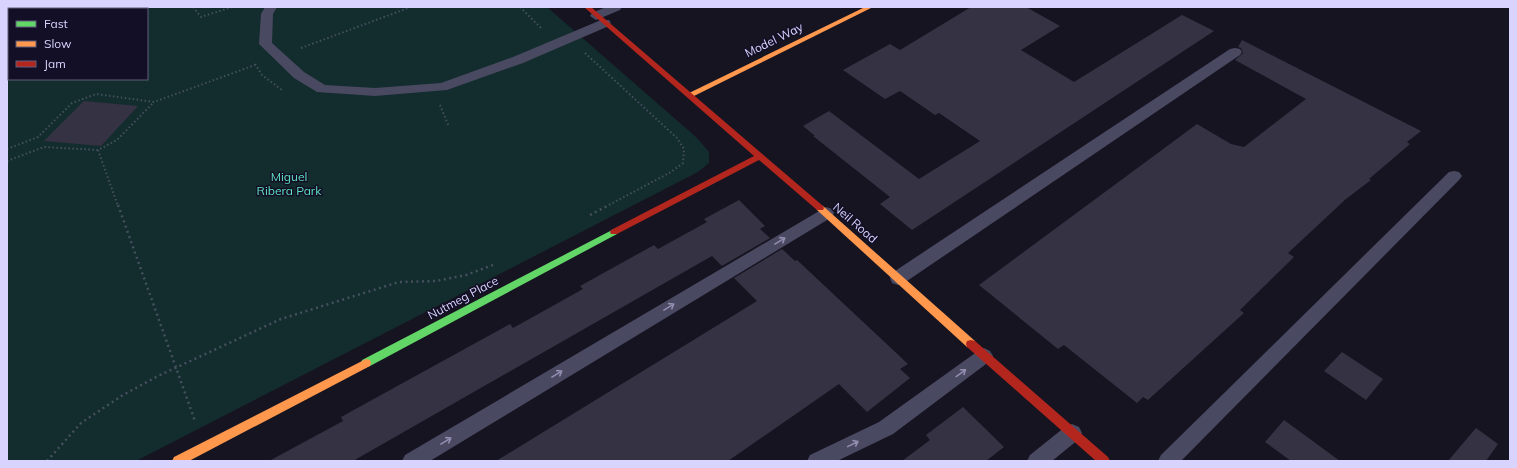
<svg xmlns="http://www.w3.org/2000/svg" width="1517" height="468" font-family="Mulish,sans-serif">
<rect width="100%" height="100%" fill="#161421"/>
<path fill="#132c2d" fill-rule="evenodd" d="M7 7H547L696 137 709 152V163L698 172 136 461H7ZM9 9H147V79H9Z"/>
<g fill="#343243">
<polygon points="971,7 1026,7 1060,26 1021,50 1074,82 1182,15 1214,31 912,230 880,204 890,197 813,136 815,136 803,126 829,111 919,179 980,141 939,113 935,115 900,91 885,99 843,70 890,44 900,50"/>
<polygon points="1242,40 1421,131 1407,142 1410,144 1369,179 1371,180 1346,199 1288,253 1294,257 1240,310 1244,313 1148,400 1143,397 1137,403 1064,345 1058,349 979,285 1197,124 1231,144 1244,147 1306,99 1235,60 1243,53 1241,48 1238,47"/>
<polygon points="84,101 138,106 101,146 44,141"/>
<polygon points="739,200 765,226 760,229 770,238 722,266 712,256 353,461 269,461 343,421 341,417 510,324 513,328 583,289 580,286 654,245 658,249 707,222 704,219"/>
<polygon points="782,249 795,261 797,260 908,364 900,369 910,378 867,412 839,384 728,461 496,461 757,301 734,278"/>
<polygon points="1342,352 1383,379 1366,400 1324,371"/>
<polygon points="963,407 1004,447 986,461 902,461 930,440 926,435"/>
<polygon points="1284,420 1340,461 1291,461 1265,442"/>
<polygon points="1476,428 1498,444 1486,461 1448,461"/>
</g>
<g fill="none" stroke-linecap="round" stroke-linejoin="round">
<g stroke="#44505f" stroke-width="2" stroke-dasharray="1.5 2.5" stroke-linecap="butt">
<polyline points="193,7 201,17 232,7"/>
<polyline points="520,7 541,28"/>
<polyline points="103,9 109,7"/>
<polyline points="7,39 9,38"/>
<polyline points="301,48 411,7"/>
<polyline points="585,53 677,138 684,149 683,163 671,172 607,206"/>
<polyline points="255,64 262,75 282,90"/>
<polyline points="440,105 449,127"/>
<polyline points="7,149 38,137 72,103 96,94 154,102 255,65"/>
<polyline points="98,150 118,206"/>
<polyline points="7,161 44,147 98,150 117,140 153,103"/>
</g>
<g stroke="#44505f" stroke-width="2.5" stroke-dasharray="2 3.5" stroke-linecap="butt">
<polyline points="118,205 195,421"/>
<polyline points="590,215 609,205"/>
<polyline points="47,461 81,423 123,395 158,376 281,319 399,282 436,281 466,275 493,265"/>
</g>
<g fill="#4a4962" fill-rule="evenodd">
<polygon points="265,7 277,7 273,14 272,43 304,72 325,85 375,88 441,83 513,57 601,20 609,20 611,23 609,26 523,63 447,90 375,96 317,92 294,78 259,44 261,14"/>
<polygon points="606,7 622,7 620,10 596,20 590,16 592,13"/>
<polygon points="1235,48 1240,49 1242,52 1240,55 904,283 898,285 892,283 890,278 892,273 1230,49"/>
<polygon points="1454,171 1459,172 1462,176 1459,180 1181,461 1158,461 1161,455 1449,172"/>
<polygon points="826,207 832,209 834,213 832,217 430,461 402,461 405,455"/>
<polygon points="984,348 990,351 993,356 990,361 893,434 837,461 807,461 810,455 879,422 978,351"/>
<polygon points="1072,424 1079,427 1082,433 1079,439 1052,461 1027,461 1030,455 1065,427"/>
</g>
<polygon fill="#63d668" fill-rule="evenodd" points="614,229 618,232 617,234 370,366 366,367 362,366 361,363 362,360"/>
<g fill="#ff974d" fill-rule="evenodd">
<polygon points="865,7 873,7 692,97 689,97 685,95"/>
<polygon points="820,205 823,206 975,341 976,344 975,347 971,348 967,347 817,210 816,208"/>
<polygon points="366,359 370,360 371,363 370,366 189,461 172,461 174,457"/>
</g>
<g fill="#b3261e" fill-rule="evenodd">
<polygon points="584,7 591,7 823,206 824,208 823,210 817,210 759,160 617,234 611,234 610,232 611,230 754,156"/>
<polygon points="971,340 975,341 1108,457 1110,461 1096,461 967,347 966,344 967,341"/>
</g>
</g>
<defs><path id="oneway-shaft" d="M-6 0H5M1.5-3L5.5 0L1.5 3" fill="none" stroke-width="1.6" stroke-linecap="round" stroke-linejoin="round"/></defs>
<g stroke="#928eb0">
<use href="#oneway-shaft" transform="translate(780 241) rotate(-31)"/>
<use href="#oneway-shaft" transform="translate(669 307) rotate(-31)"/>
<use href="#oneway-shaft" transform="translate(961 373) rotate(-36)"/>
<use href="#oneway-shaft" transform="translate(557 374) rotate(-31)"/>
<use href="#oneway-shaft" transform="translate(446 441) rotate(-31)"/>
<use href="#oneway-shaft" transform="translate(853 444) rotate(-26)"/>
</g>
<g text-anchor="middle" stroke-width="3" stroke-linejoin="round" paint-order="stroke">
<g font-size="12" fill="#d9d4ff" stroke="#130f26">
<text transform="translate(774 40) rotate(-26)" y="4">Model Way</text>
<text transform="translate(855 223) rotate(41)" y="4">Neil Road</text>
<text transform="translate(463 298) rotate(-28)" y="4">Nutmeg Place</text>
</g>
<g font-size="12" fill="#5fe0c0" stroke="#130f26">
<text x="289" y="181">Miguel<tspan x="289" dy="14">Ribera Park</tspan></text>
</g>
</g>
<rect width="1517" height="468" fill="none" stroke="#d9d4ff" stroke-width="16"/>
<rect x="8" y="8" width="140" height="72" fill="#130f26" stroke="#625e7d"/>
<rect x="16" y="21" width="20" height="6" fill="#63d668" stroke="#625e7d"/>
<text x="44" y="28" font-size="12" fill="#d9d4ff">Fast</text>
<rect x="16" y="41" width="20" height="6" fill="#ff974d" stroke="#625e7d"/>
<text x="44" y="48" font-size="12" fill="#d9d4ff">Slow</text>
<rect x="16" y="61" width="20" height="6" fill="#b3261e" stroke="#625e7d"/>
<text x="44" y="68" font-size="12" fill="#d9d4ff">Jam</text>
</svg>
